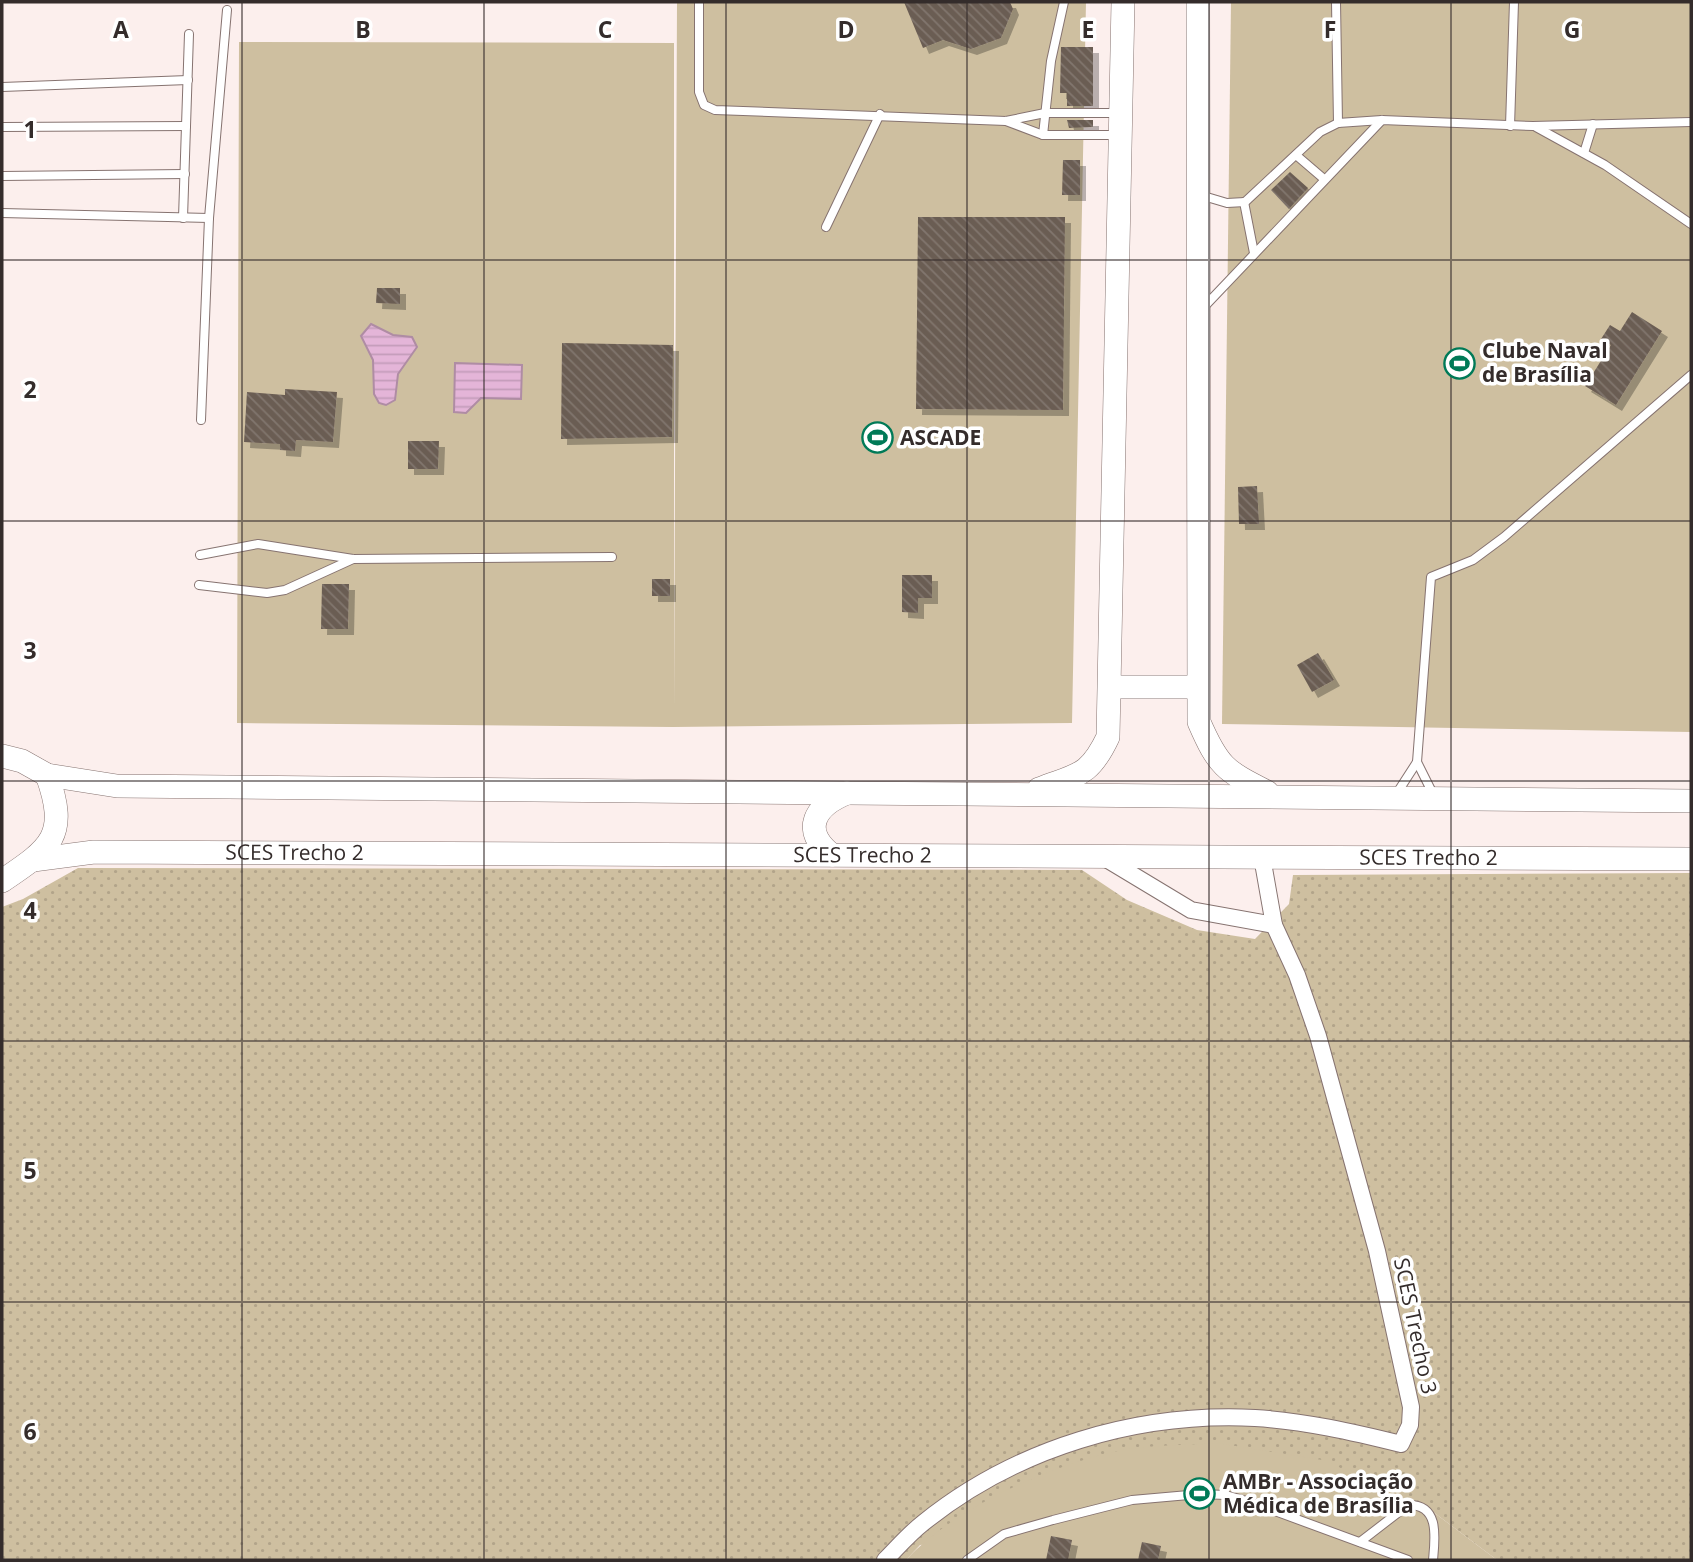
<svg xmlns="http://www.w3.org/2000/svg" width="1693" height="1562" font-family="'Open Sans',sans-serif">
<defs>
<pattern id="grass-dots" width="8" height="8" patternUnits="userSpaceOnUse" patternTransform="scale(1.75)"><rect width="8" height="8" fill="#cebfa0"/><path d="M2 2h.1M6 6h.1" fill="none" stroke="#b2a48a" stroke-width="1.8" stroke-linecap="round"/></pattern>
<pattern id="water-rules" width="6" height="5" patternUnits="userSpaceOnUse" patternTransform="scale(1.75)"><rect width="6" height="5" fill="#e4b5d8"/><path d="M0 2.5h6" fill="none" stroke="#c49cba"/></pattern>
<pattern id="building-back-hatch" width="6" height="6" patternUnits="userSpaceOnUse" patternTransform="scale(1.75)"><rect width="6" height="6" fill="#6b5d53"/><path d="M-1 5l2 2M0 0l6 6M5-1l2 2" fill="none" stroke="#81766e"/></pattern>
<filter id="shadow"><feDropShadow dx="6" dy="6" stdDeviation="0" flood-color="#0004"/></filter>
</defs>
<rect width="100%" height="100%" fill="#fcefed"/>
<polygon fill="url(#grass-dots)" points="78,868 1082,870 1127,900 1197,930 1255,939 1289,904 1293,875 1691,873 1691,1560 1497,1560 1420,1502 920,1545 906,1560 2,1560 2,907 23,899"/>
<g fill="#cebfa0">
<polygon points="677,2 1086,2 1072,723 673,727 237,723 239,42 674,43 674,710"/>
<polygon points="1231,2 1691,2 1691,732 1222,724"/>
<path d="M1217 1443 1322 1460 1420 1502 1497 1560H906C952 1510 1043 1469 1109 1453 1143 1444 1182 1446 1217 1443Z"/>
</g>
<g fill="url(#water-rules)" stroke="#af8ca4" stroke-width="2">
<polygon points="371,324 393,335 412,337 417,347 398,374 395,400 386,405 379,403 374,394 373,360 361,336"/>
<polygon points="455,363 522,365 521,399 481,398 466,413 454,412"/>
</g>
<g fill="url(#building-back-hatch)" filter="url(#shadow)">
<polygon points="904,2 1010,2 1013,9 1001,38 971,49 943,40 923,48"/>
<polygon points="1061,47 1093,47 1093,106 1067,106 1067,93 1060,93"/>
<polygon points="1067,120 1093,120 1093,127 1069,128"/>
<polygon points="1063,160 1080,160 1080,195 1062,195"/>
<polygon points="1290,172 1308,188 1289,209 1271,190"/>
<polygon points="918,217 1065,217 1063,410 916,409"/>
<polygon points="377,288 400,288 400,304 376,303"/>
<polygon points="1632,312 1662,331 1616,405 1585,386 1611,345 1601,339 1610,325 1620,331"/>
<polygon points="562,343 673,345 672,437 561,439"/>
<polygon points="285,389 337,392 333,442 296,440 295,451 280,450 280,444 244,442 247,392 285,395"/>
<polygon points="408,441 439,441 438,469 408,469"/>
<polygon points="1257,486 1259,524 1239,524 1238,487"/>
<polygon points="902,575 932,575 932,598 918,598 918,613 902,612"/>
<rect x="652" y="579" width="18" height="17"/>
<polygon points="322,584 349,584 348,629 321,629"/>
<polygon points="1318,653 1334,680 1312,692 1297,665"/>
<polygon points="1051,1536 1072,1540 1068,1560 1046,1560"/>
<polygon points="1142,1542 1161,1546 1158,1560 1138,1560"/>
</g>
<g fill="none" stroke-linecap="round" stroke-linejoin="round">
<defs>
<g id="lane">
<polyline points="699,2 699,92 704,105 715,110 1006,121 1045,113 1120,113"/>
<polyline points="1336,2 1338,123"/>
<polyline points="2,87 188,80"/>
<polyline points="1006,121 1043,135 1120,135"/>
<polyline points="1510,126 1514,2"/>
<polyline points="2,127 186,126"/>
<polyline points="1536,127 1605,165 1691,224"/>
<polyline points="1043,135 1051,61 1064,2"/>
<polyline points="1584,153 1593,124"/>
<polyline points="1296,155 1324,179"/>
<polyline points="2,176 185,174"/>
<polyline points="1200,195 1227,203 1245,202 1320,132 1338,123 1382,120 1533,126 1691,122"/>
<polyline points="1244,202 1254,253"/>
<polyline points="2,213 209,218"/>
<polyline points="183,218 189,34"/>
<polyline points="826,227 880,114"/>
<polyline points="1203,308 1382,120"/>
<polyline points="201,420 209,218 227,10"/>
<polyline points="200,555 258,544 353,559 612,557"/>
<polyline points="199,585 267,593 285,590 353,559"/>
<polyline points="1417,762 1433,794"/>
<polyline points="1397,793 1417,762 1431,577 1473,560 1504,537 1691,375"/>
<path d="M1360 1542 1408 1505C1440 1504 1435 1538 1433 1560"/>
<polyline points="967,1560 1004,1534 1053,1520 1132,1500 1200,1494 1226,1495 1253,1503 1408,1560"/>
</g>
<g id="street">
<polyline points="1103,857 1191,910 1274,925"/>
<path d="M885 1560C897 1548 909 1534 923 1523 1016 1448 1137 1412 1255 1418 1304 1421 1353 1432 1401 1444L1410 1425 1411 1407 1377 1251 1318 1036 1297 975 1274 925 1262 857"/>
</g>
<g id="secondary">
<path d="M1198 2 1199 722C1218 766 1225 771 1267 792"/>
<polyline points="1111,687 1198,687"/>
<polyline points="2,756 22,761 47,775 117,786 1691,801"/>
<path d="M1039 789C1078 774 1089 777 1108 737L1123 2"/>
<path d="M832 855C800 830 815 806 847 793"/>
<path id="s1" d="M33 860 94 852 1691 859"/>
<path d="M2 881C51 848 69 836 47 775"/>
</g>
</defs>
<use href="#lane" stroke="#867370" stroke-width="10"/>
<use href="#street" stroke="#867370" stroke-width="18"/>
<use href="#secondary" stroke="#867370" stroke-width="24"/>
<use href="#lane" stroke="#fff" stroke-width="8"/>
<use href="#street" stroke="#fff" stroke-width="16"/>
<use href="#secondary" stroke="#fff" stroke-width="23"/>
</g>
<path fill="none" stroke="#342c2b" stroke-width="2" stroke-opacity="0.55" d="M242 2V1560M484 2V1560M726 2V1560M967 2V1560M1209 2V1560M1451 2V1560M2 260H1691M2 521H1691M2 781H1691M2 1041H1691M2 1302H1691"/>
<defs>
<symbol id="stadium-ring" viewBox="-11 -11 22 22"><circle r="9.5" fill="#fff" stroke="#007a57" stroke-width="1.5"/><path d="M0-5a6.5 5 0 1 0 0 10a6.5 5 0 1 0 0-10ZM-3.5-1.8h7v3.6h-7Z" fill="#007a57"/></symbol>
</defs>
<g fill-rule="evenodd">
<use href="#stadium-ring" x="1442" y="346" width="35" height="35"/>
<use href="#stadium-ring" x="860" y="420" width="35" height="35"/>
<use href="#stadium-ring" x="1182" y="1476" width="35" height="35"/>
</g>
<g text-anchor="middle" stroke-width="7" stroke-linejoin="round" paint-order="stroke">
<g font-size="21" font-weight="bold" fill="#342c2b" stroke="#fff" text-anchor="start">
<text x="1482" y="358">Clube Naval<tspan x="1482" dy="24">de Brasília</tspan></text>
<text x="900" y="445">ASCADE</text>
<text x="1223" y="1489">AMBr - Associação<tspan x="1223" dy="24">Médica de Brasília</tspan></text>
</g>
<g font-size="21" fill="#342c2b" stroke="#fff">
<text dy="7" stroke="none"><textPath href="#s1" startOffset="262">SCES Trecho 2</textPath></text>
<text dy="7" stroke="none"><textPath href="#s1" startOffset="830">SCES Trecho 2</textPath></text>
<text dy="7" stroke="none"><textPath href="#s1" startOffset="1396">SCES Trecho 2</textPath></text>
<text transform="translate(1415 1326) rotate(78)" y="7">SCES Trecho 3</text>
</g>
</g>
<g font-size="23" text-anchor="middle" font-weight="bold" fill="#342c2b" stroke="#fff" stroke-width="7" stroke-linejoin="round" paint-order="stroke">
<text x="121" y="38">A</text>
<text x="363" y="38">B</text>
<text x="605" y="38">C</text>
<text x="846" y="38">D</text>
<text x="1088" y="38">E</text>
<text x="1330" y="38">F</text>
<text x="1572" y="38">G</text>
<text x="30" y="138">1</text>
<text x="30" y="398">2</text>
<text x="30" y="659">3</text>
<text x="30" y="919">4</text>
<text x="30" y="1179">5</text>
<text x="30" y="1440">6</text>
</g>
<rect width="1693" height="1562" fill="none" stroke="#342c2b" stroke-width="7"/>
</svg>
